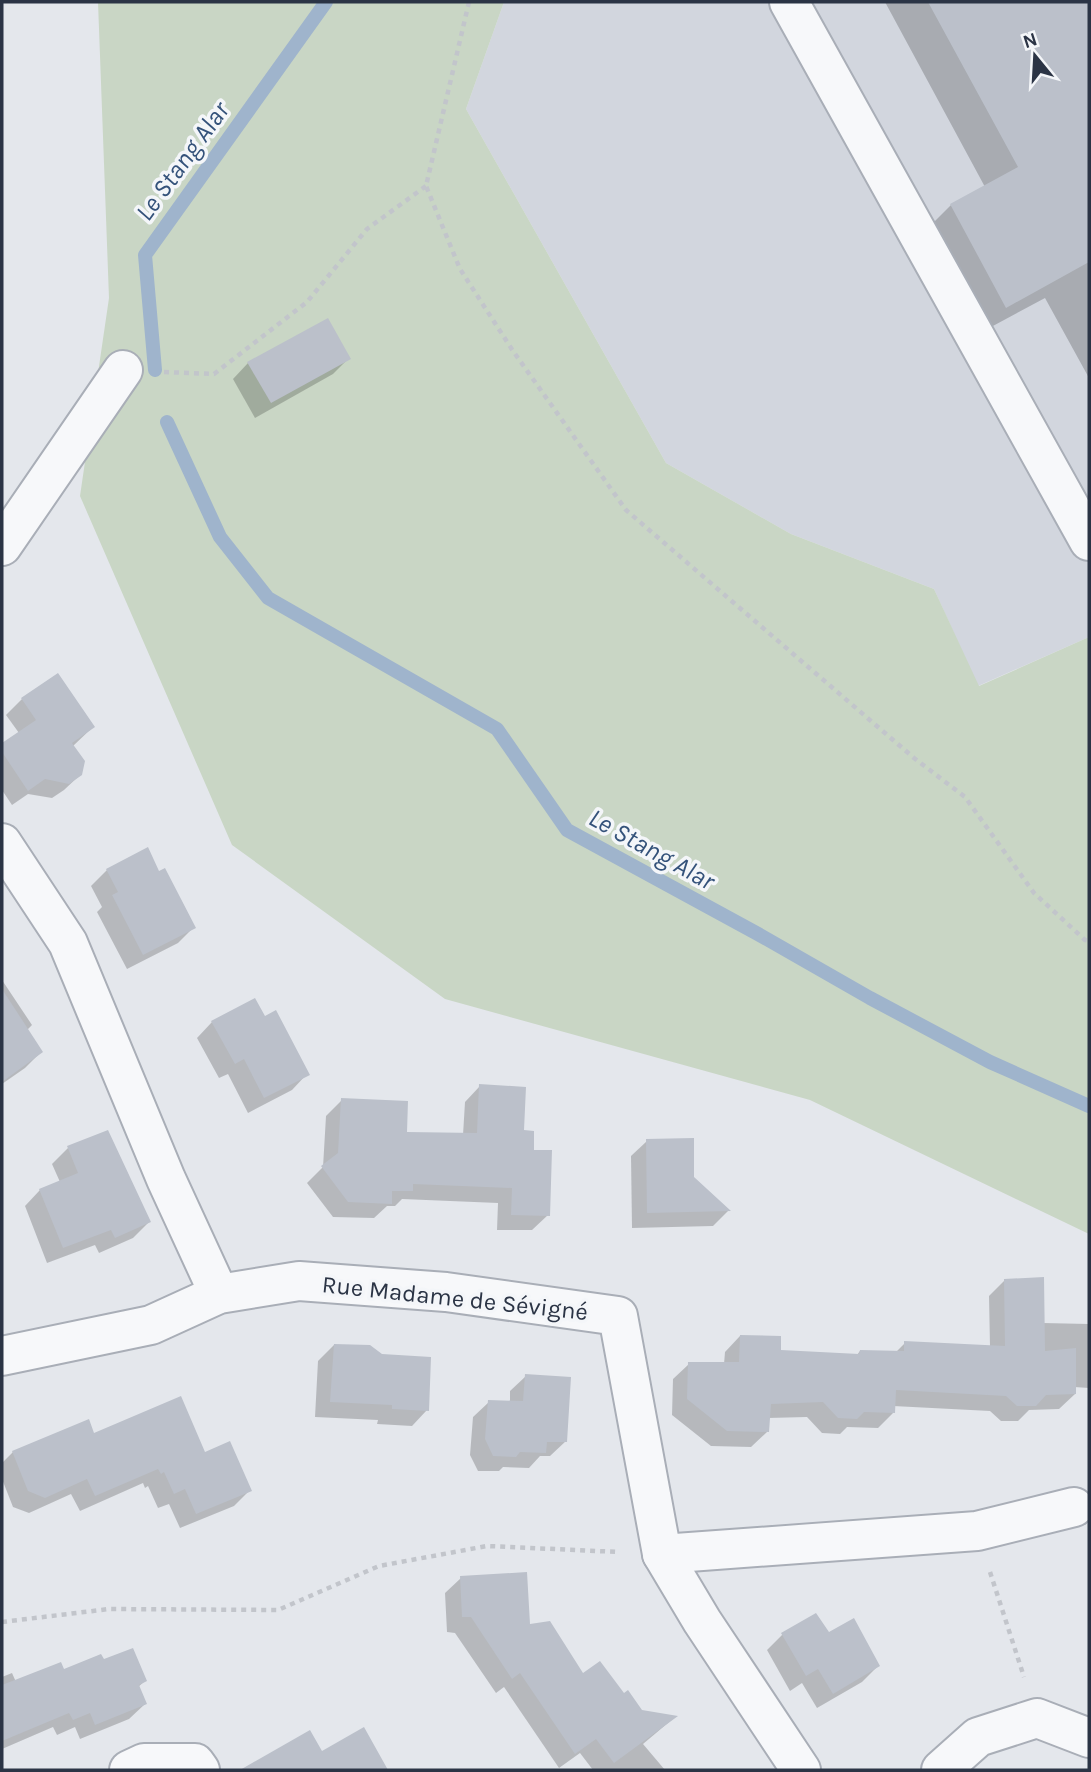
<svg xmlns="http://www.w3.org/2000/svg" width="1091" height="1772" font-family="Karla,sans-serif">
<rect width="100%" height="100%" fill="#e4e7ec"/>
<polygon fill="#d2d6de" points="504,2 1089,2 1089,637 978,686 934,589 791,534 666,463 466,109"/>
<polygon fill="#c9d6c5" points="98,2 504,2 466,109 666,463 791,534 934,589 979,686 1089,637 1089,1234 810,1100 445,999 232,845 80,496 109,298"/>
<g fill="#0003">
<polygon points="885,2 1089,2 1089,378 1045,298 978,334 923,233 951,205 985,187"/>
<polygon points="349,358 333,374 255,418 233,379 248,363"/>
<polygon points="22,699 93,727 73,746 81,774 64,790 52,798 28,794 12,805 2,790 2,745 19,733 6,715"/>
<polygon points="107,870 159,873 194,927 178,943 127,969 97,912 102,907 91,886"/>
<polygon points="2,980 32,1025 27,1030 41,1052 25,1068 2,1084"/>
<polygon points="264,1019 307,1074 292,1090 248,1113 228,1074 219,1078 197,1038 212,1022"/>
<polygon points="480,1086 523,1132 532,1151 548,1215 532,1230 497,1230 498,1203 402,1199 395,1206 387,1206 374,1218 333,1217 307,1183 323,1167 326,1116 342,1100 405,1134 463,1135 465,1102"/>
<polygon points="647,1141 692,1177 728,1211 713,1226 632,1228 631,1156"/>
<polygon points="68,1148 149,1222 133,1238 99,1253 95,1245 47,1263 25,1206 40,1190 60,1182 52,1164"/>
<polygon points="1005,1280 1043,1323 1089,1324 1089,1388 1074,1387 1075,1394 1059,1409 1029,1410 1018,1421 1001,1421 990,1411 893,1406 893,1413 878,1428 847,1427 840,1434 822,1433 807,1417 768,1418 767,1432 751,1447 711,1446 672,1415 673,1379 689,1364 724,1364 725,1352 740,1336 779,1351 857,1355 860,1351 896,1352 905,1343 990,1347 989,1296"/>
<polygon points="334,1345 427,1410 412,1426 377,1424 378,1420 315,1417 318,1361"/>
<polygon points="526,1376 566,1441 550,1456 540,1456 529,1468 503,1467 499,1471 478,1471 470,1455 473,1417 489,1402 510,1402 510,1391"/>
<polygon points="93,1435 204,1454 250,1490 234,1506 180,1528 169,1504 158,1508 148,1486 145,1488 143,1483 80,1511 71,1494 29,1513 13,1507 2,1479 2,1463 13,1452"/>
<polygon points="461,1578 529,1626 583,1675 624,1695 641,1711 675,1717 643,1744 665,1770 593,1770 580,1753 559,1768 504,1687 496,1693 455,1633 447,1632 445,1593"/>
<polygon points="828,1634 878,1666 862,1682 817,1708 802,1683 790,1691 767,1650 782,1635"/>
<polygon points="103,1662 145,1681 138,1687 145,1704 129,1719 80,1739 75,1727 57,1735 53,1727 2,1749 2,1677 12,1673 16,1682"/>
<polygon points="363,1730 386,1770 262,1770 260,1767 321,1754"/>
</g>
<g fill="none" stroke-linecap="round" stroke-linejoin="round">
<g stroke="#9fb4cc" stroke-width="14">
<polyline points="155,370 145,255 326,2"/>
<polyline points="167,422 220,537 268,598 497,729 567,830 758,934 870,998 990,1062 1089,1106"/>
</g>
</g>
<g fill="#bbc0ca">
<polygon points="928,2 1089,2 1089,262 1006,308 950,204 1018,167"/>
<polygon points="328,318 351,359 271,403 247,362"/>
<polygon points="58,673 95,727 72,743 85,761 82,775 69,784 45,779 28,791 2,752 2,743 36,720 21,698"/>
<polygon points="148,847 159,871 165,868 196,928 143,955 112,895 118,892 106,869"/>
<polygon points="2,989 43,1052 2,1082"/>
<polygon points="255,998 265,1016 276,1010 310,1075 264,1098 244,1059 235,1064 211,1021"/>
<polygon points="479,1084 526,1087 524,1130 534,1131 534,1150 552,1150 550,1216 511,1215 512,1188 413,1184 413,1191 392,1191 392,1204 348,1202 321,1166 338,1153 341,1098 408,1101 407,1132 477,1133"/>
<polygon points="108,1130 151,1222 115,1238 111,1230 63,1248 39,1189 78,1173 67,1146"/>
<polygon points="694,1138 694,1177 731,1211 647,1213 646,1139"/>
<polygon points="1044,1277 1045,1351 1076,1348 1076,1394 1046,1395 1036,1406 1017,1406 1006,1396 896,1390 895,1413 864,1412 857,1419 838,1418 823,1402 771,1404 769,1432 727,1431 687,1399 688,1362 739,1362 740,1335 781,1336 781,1350 859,1354 860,1350 904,1351 904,1341 1005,1346 1004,1279"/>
<polygon points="334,1344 370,1345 382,1354 431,1357 429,1411 392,1409 392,1405 330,1402"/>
<polygon points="525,1374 571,1377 567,1442 547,1442 546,1453 520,1452 516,1457 493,1456 485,1439 488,1400 523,1401"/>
<polygon points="181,1396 205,1452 230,1441 252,1491 196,1514 185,1489 174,1494 164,1472 161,1474 158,1469 95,1496 87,1479 45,1498 28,1491 12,1451 89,1419 94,1433"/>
<polygon points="527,1572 530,1624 550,1621 583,1673 600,1661 624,1693 628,1690 642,1710 678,1716 614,1763 596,1739 575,1754 520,1673 512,1679 471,1617 462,1617 460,1576"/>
<polygon points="816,1613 829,1632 854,1618 880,1666 833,1694 818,1669 806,1676 781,1633"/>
<polygon points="133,1648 147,1681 139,1685 147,1704 95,1725 90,1713 73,1720 69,1713 2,1741 2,1685 61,1662 64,1669 101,1654 104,1659"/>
<polygon points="364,1727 388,1770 240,1770 310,1730 322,1751"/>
</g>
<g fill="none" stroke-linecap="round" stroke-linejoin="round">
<defs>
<g id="minor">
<polyline points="789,2 1089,541"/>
<polyline points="2,546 123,370"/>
<polyline points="2,843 68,943 166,1179 219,1294"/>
<polyline points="2,1356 151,1325 219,1294 299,1281 446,1292 618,1316 662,1554 702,1621 801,1770"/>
<polyline points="662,1554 977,1531 1074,1507"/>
<polyline points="129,1770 144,1763 195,1763 200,1770"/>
<polyline points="941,1770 978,1737 1037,1718 1089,1738"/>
</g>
</defs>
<use href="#minor" stroke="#a9aeb7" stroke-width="42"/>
<g stroke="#c2c5cb" stroke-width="4.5" stroke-dasharray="5 5" stroke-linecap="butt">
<polyline points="469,2 426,186 460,269 513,351 626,510 914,758 965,797 1034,893 1085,940 1089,941"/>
<polyline points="164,372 214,374 307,302 367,229 426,186"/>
<polyline points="990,1572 1024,1677"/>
<polyline points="2,1622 109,1609 278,1610 379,1566 487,1546 619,1552"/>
</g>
<use href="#minor" stroke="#f7f8fa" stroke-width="38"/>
</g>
<g text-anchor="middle" stroke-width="7" stroke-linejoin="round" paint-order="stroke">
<g font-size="24" fill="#2b3445" stroke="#f4f6f9">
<text transform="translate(455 1298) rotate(6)" y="8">Rue Madame de Sévigné</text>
</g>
<g font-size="26" font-style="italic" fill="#34527a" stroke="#f4f6f9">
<text transform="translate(182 161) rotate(-54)" y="9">Le Stang Alar</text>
<text transform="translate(652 849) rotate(29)" y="9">Le Stang Alar</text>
</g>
</g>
<rect width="1091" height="1772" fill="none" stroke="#2b3445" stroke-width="7"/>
<g transform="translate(1035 56) rotate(342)" stroke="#f4f6f9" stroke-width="5" paint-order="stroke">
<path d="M0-5L12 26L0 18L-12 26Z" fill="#2b3445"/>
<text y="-10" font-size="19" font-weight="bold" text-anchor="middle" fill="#2b3445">N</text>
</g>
</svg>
